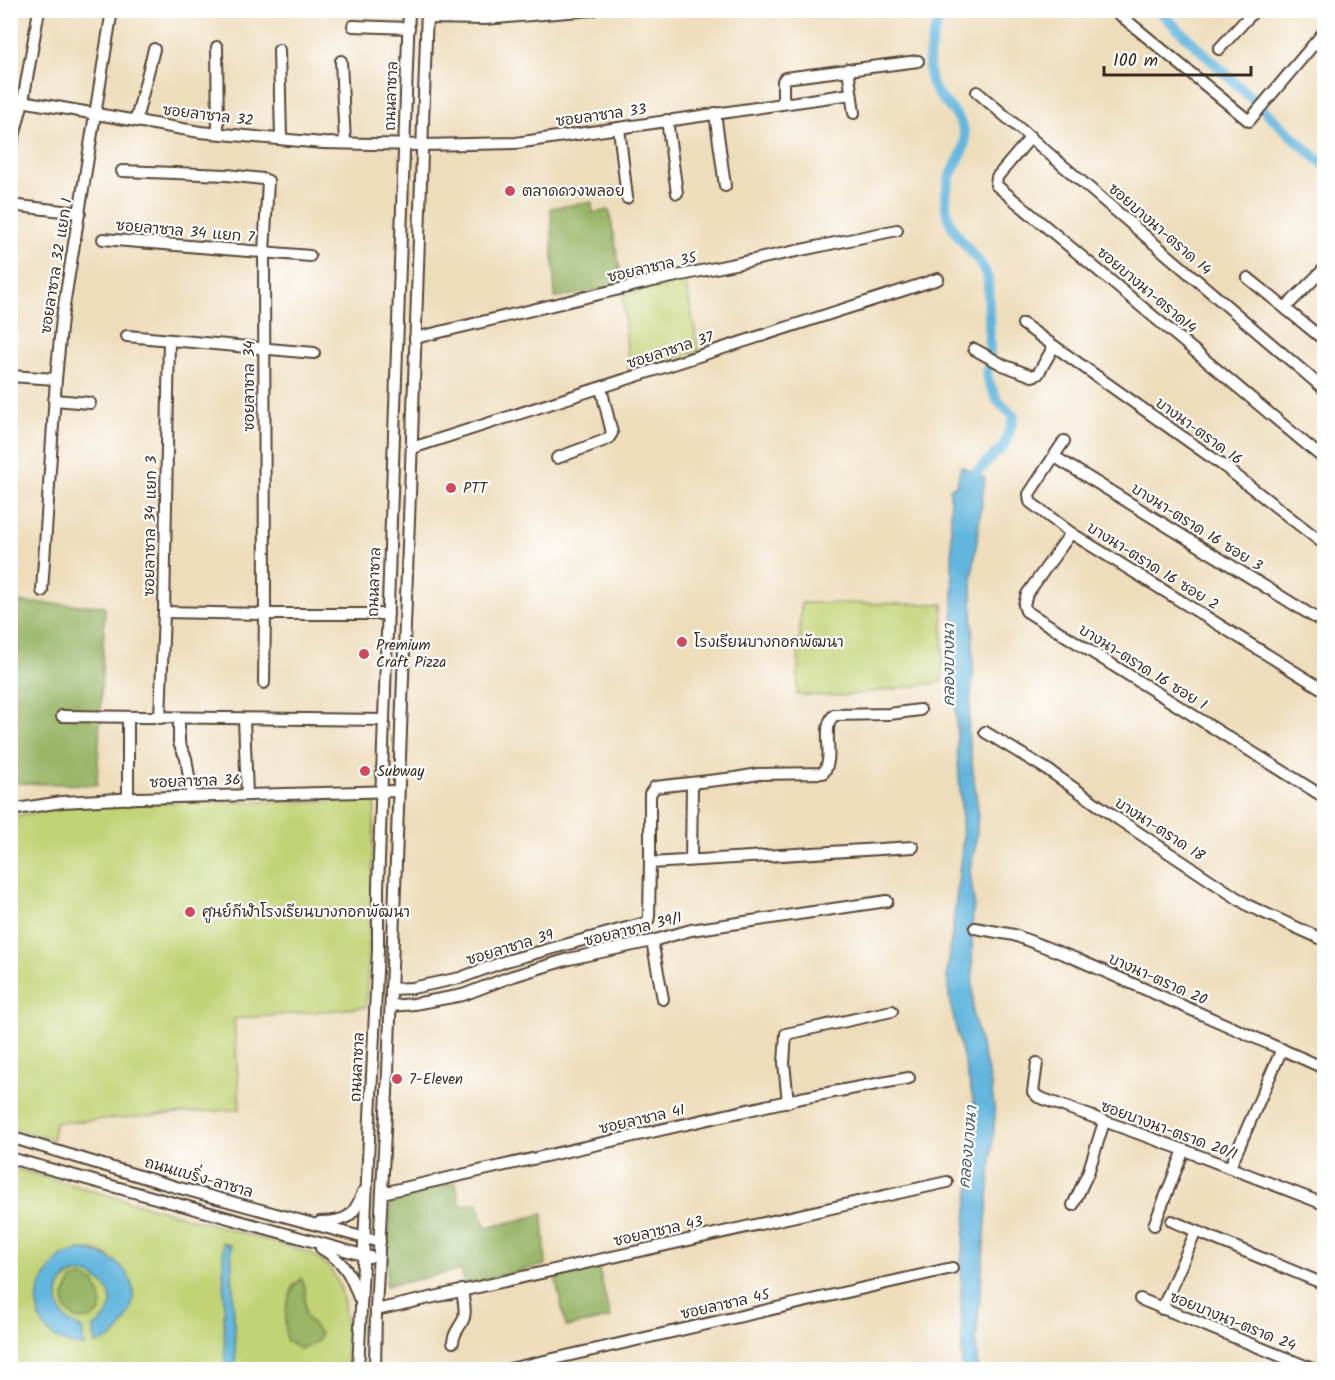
<svg xmlns="http://www.w3.org/2000/svg" width="1335" height="1380" font-family="Kalam,'Playpen Sans Thai',sans-serif">
<rect width="100%" height="100%" fill="#fff"/>
<filter id="ink" filterUnits="userSpaceOnUse"><feTurbulence type="fractalNoise" baseFrequency=".0167" numOctaves="2"/><feDisplacementMap in="SourceGraphic" scale="12" xChannelSelector="R" yChannelSelector="G"/><feConvolveMatrix kernelMatrix="1 2 1 2 8 2 1 2 1" color-interpolation-filters="sRGB"/></filter>
<filter id="wash" filterUnits="userSpaceOnUse"><feTurbulence type="fractalNoise" baseFrequency=".008" numOctaves="4" result="noise"/><feDisplacementMap in="SourceGraphic" scale="24" xChannelSelector="R" yChannelSelector="G"/><feGaussianBlur stdDeviation="1.35" result="paint"/><feColorMatrix in="noise" values="0 0 0 0 0 0 0 0 0 0 0 0 0 0 0 0 0 1.4 0 .05"/><feComposite in="paint" operator="in"/></filter>
<g filter="url(#wash)">
<rect width="100%" height="100%" fill="#edb"/>
<g fill="#c2d376" stroke="#7e7e4a" stroke-width="1.5" fill-rule="evenodd">
<polygon points="685,281 699,351 629,374 623,295"/>
<polygon points="801,603 943,604 942,682 844,696 797,695"/>
<polygon points="375,801 366,1007 234,1019 240,1109 55,1123 52,1140 11,1128 10,817 62,807 128,803"/>
<path d="M10 1167 311 1253C317 1258 325 1262 329 1268 353 1297 342 1335 348 1369H236L231 1246 223 1242 225 1369H11ZM80 1250H94L110 1257 113 1337 96 1344 93 1328C97 1326 102 1324 105 1320 117 1307 110 1284 95 1276 80 1269 61 1277 58 1293 56 1302 61 1312 65 1320L42 1281ZM294 1284 305 1289V1315L285 1324 287 1305Z"/>
</g>
<g fill="#99b567" stroke="#6a7042" stroke-width="1.5">
<polygon points="592,202 593,213 609,210 623,285 555,298 551,208"/>
<polygon points="11,602 105,606 97,785 11,783"/>
<polygon points="456,1183 460,1205 478,1204 486,1228 543,1214 546,1265 465,1284 461,1270 386,1286 391,1196"/>
<polygon points="598,1265 610,1318 566,1327 555,1276"/>
<path d="M82 1277 94 1282C106 1305 106 1319 77 1320L65 1309 64 1297 72 1280Z"/>
<path d="M301 1278 305 1289V1315L320 1334 318 1341 300 1349 286 1341C285 1320 284 1294 301 1278Z"/>
</g>
<g fill="#62b6de" stroke="#4e707e" stroke-width="1.5">
<polygon points="961,466 985,478 972,578 973,671 968,733 978,810 976,844 970,870 974,903 972,924 973,1015 991,1083 995,1115 976,1342 978,1370 962,1369 961,1263 977,1121 972,1094 950,1003 947,976 963,839 957,743 950,489 957,484"/>
<polygon points="223,1242 231,1246 236,1369 225,1369"/>
<path d="M80 1250C114 1251 145 1279 129 1314 125 1322 120 1331 113 1337 109 1340 101 1342 96 1344L93 1328C142 1297 78 1252 61 1285 59 1290 57 1293 58 1298 60 1318 66 1321 82 1329L84 1346C44 1346 24 1307 47 1274 51 1268 56 1260 62 1256 67 1253 74 1252 80 1250Z"/>
</g>
<g fill="none" stroke-linecap="round" stroke-linejoin="round">
<g stroke="#62b6de" stroke-width="10">
<path d="M944 10C932 31 921 72 937 93 949 108 964 118 965 139 965 152 957 161 952 172 947 183 944 201 947 213 953 239 979 254 988 278L990 357 987 374 989 383 998 401 1014 417 1004 446 974 474 971 486"/>
<polyline points="1158,10 1282,127 1324,165"/>
</g>
</g>
</g>
<g filter="url(#ink)">
<g fill="none" stroke-linecap="round" stroke-linejoin="round">
<defs>
<g id="minor">
<polyline points="1114,10 1249,121 1324,32"/>
<polyline points="427,18 484,19 593,10"/>
<polyline points="353,26 409,28"/>
<polyline points="217,47 218,132"/>
<polyline points="1219,49 1255,10"/>
<polyline points="279,50 281,139"/>
<polyline points="341,61 345,143"/>
<polyline points="848,69 854,113"/>
<polyline points="977,92 1324,389"/>
<polyline points="10,99 200,132 323,143 422,145 516,143 851,94"/>
<polyline points="783,103 783,81 785,78 918,61"/>
<polyline points="715,113 725,186"/>
<polyline points="136,120 154,49"/>
<polyline points="667,120 677,193"/>
<polyline points="619,128 627,198"/>
<polyline points="1031,137 997,177 996,185 1324,459"/>
<polyline points="10,152 23,101 39,10"/>
<polyline points="122,171 227,175 263,179 268,181 264,252 265,614 388,614"/>
<polyline points="10,205 80,213"/>
<polyline points="103,239 310,256"/>
<polyline points="1248,278 1324,340"/>
<polyline points="1286,307 1324,269"/>
<polyline points="1023,324 1225,467 1324,544"/>
<polyline points="127,336 314,353"/>
<polyline points="415,338 653,281 897,230"/>
<polyline points="169,340 164,612 265,614 264,683"/>
<polyline points="974,349 1003,365 1032,376 1038,374 1054,346"/>
<polyline points="10,376 56,379 62,318 112,10"/>
<polyline points="54,400 90,403"/>
<polyline points="1064,441 1029,494 1030,502 1071,533 1324,690"/>
<polyline points="412,448 938,279"/>
<polyline points="1055,457 1324,623"/>
<polyline points="557,458 608,439 612,433 601,388"/>
<polyline points="1071,533 1027,594 1024,605 1026,611 1324,797"/>
<polyline points="42,591 56,379"/>
<polyline points="62,716 384,720"/>
<polyline points="160,718 164,612"/>
<polyline points="179,718 179,743 186,758 192,796"/>
<polyline points="244,719 247,795"/>
<polyline points="985,732 1048,770 1118,819 1249,906 1324,940"/>
<polyline points="128,799 128,717"/>
<polyline points="10,810 62,802 138,798 398,791"/>
<polyline points="691,860 692,784"/>
<path d="M650 863V794L655 787 735 778 758 774 823 773C836 757 820 729 834 715L889 714 920 710"/>
<polyline points="975,928 1014,935 1074,958 1324,1068"/>
<polyline points="652,941 663,999"/>
<polyline points="391,989 412,988 460,978 506,961 645,923 648,921 649,916 650,863 913,847"/>
<polyline points="391,1006 414,1004 463,995 510,977 569,959 652,941 691,930 887,901"/>
<polyline points="1037,1063 1033,1092 1038,1097 1184,1150 1324,1204"/>
<polyline points="788,1102 784,1063 786,1034 892,1011"/>
<polyline points="10,1137 176,1187 380,1242"/>
<polyline points="10,1158 370,1257"/>
<polyline points="1230,1167 1282,1049"/>
<polyline points="382,1193 801,1098 909,1078"/>
<polyline points="1073,1205 1088,1173 1104,1122"/>
<polyline points="1172,1221 1324,1284"/>
<path d="M320 1222C346 1222 354 1217 363 1192"/>
<polyline points="1154,1225 1184,1150"/>
<path d="M321 1248C344 1262 350 1272 359 1298"/>
<polyline points="1140,1299 1315,1370"/>
<polyline points="1162,1309 1196,1231"/>
<polyline points="376,1310 947,1182"/>
<path d="M453 1342C454 1332 459 1329 463 1320 467 1312 463 1299 462 1290"/>
<polyline points="358,1370 378,949 378,888 409,10"/>
<polyline points="375,1370 376,1310 388,1072 411,467 427,10"/>
<polyline points="505,1370 952,1268"/>
</g>
</defs>
<use href="#minor" stroke="#564536" stroke-width="14"/>
<use href="#minor" stroke="#fff" stroke-width="10"/>
</g>
</g>
<g fill="#d1495b" stroke="#fff" stroke-width="2">
<circle cx="510" cy="191" r="6"/>
<circle cx="451" cy="488" r="6"/>
<circle cx="682" cy="642" r="6"/>
<circle cx="364" cy="654" r="6"/>
<circle cx="365" cy="771" r="6"/>
<circle cx="190" cy="912" r="6"/>
<circle cx="397" cy="1079" r="6"/>
</g>
<g text-anchor="middle" stroke-width="4.5" stroke-linejoin="round" paint-order="stroke">
<g font-size="15" fill="#3b2a1e" stroke="#fff">
<text transform="translate(391 96) rotate(-88)" y="5">ถนนลาซาล</text>
<text transform="translate(208 115) rotate(7)" y="5">ซอยลาซาล 32</text>
<text transform="translate(601 115) rotate(-8)" y="5">ซอยลาซาล 33</text>
<text transform="translate(1160 229) rotate(41)" y="5">ซอยบางนา-ตราด 14</text>
<text transform="translate(185 231) rotate(5)" y="5">ซอยลาซาล 34 แยก 7</text>
<text transform="translate(56 266) rotate(-81)" y="5">ซอยลาซาล 32 แยก 1</text>
<text transform="translate(652 267) rotate(-13)" y="5">ซอยลาซาล 35</text>
<text transform="translate(1147 290) rotate(40)" y="5">ซอยบางนา-ตราด14</text>
<text transform="translate(670 350) rotate(-18)" y="5">ซอยลาซาล 37</text>
<text transform="translate(249 386) rotate(-90)" y="5">ซอยลาซาล 34</text>
<text transform="translate(1199 431) rotate(36)" y="5">บางนา-ตราด 16</text>
<text transform="translate(150 526) rotate(-89)" y="5">ซอยลาซาล 34 แยก 3</text>
<text transform="translate(1197 527) rotate(32)" y="5">บางนา-ตราด 16 ซอย 3</text>
<text transform="translate(1153 566) rotate(32)" y="5">บางนา-ตราด 16 ซอย 2</text>
<text transform="translate(374 582) rotate(-88)" y="5">ถนนลาซาล</text>
<text transform="translate(1143 667) rotate(32)" y="5">บางนา-ตราด 16 ซอย 1</text>
<text transform="translate(195 781) rotate(-2)" y="5">ซอยลาซาล 36</text>
<text transform="translate(1160 829) rotate(33)" y="5">บางนา-ตราด 18</text>
<text transform="translate(633 929) rotate(-14)" y="5">ซอยลาซาล 39/1</text>
<text transform="translate(510 947) rotate(-17)" y="5">ซอยลาซาล 39</text>
<text transform="translate(1158 979) rotate(24)" y="5">บางนา-ตราด 20</text>
<text transform="translate(357 1067) rotate(-87)" y="5">ถนนลาซาล</text>
<text transform="translate(642 1119) rotate(-13)" y="5">ซอยลาซาล 41</text>
<text transform="translate(1169 1130) rotate(20)" y="5">ซอยบางนา-ตราด 20/1</text>
<text transform="translate(199 1177) rotate(16)" y="5">ถนนแบริ่ง-ลาซาล</text>
<text transform="translate(658 1231) rotate(-13)" y="5">ซอยลาซาล 43</text>
<text transform="translate(725 1304) rotate(-13)" y="5">ซอยลาซาล 45</text>
<text transform="translate(1233 1321) rotate(22)" y="5">ซอยบางนา-ตราด 24</text>
</g>
<g font-size="15" fill="#3b2a1e" stroke="#fff" text-anchor="start">
<text x="522" y="196">ตลาดดวงพลอย</text>
<text x="463" y="493">PTT</text>
<text x="694" y="647">โรงเรียนบางกอกพัฒนา</text>
<text x="376" y="650">Premium<tspan x="376" dy="17">Craft Pizza</tspan></text>
<text x="377" y="776">Subway</text>
<text x="202" y="917">ศูนย์กีฬาโรงเรียนบางกอกพัฒนา</text>
<text x="409" y="1084">7-Eleven</text>
</g>
<g font-size="16" font-style="italic" fill="#495b61" stroke="#fff">
<text transform="translate(948 665) rotate(-90)" y="6">คลองบางนา</text>
<text transform="translate(967 1147) rotate(-85)" y="6">คลองบางนา</text>
</g>
</g>
<rect width="1335" height="1380" fill="none" stroke="#fff" stroke-width="36"/>
<path d="M1104 66v9h147v-9" fill="none" stroke="#3b2a1e" stroke-width="3"/>
<text x="1113" y="66" font-size="18" fill="#3b2a1e" stroke="#ffffff" stroke-width="4.5" paint-order="stroke">100 m</text>
</svg>
